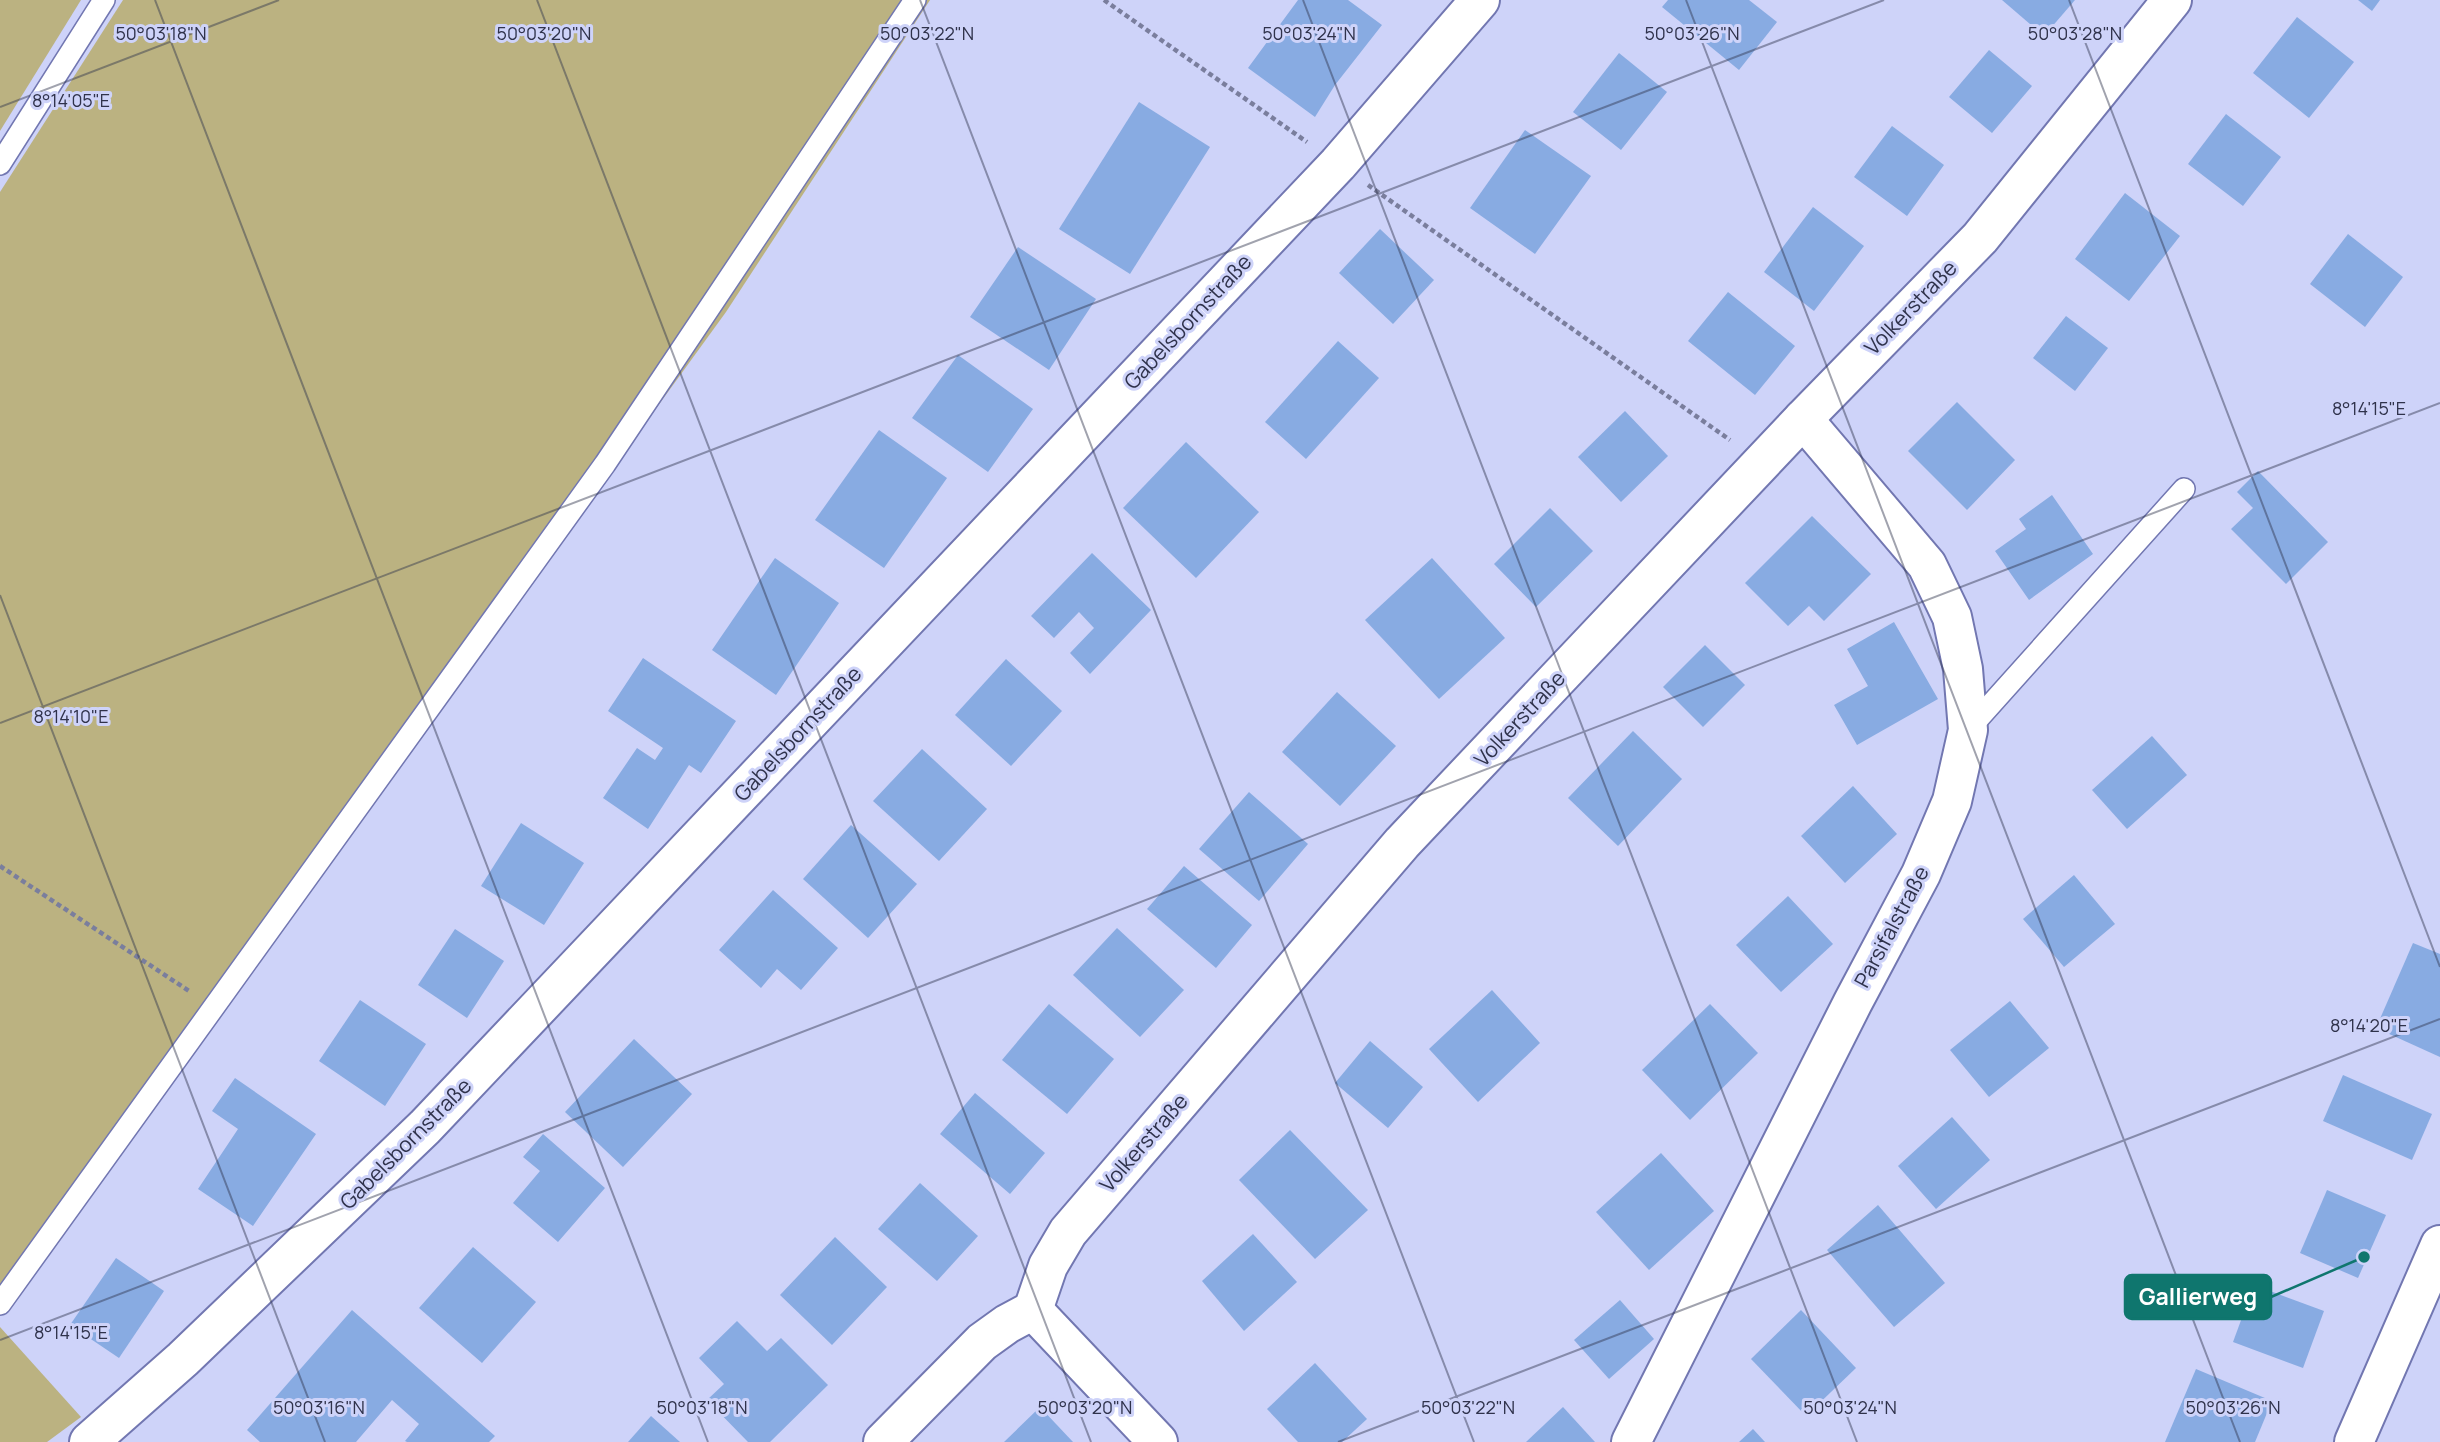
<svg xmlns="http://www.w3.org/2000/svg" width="2440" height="1442" font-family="Manrope,sans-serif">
<rect width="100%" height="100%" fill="#ced3f9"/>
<g fill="#bbb281">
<polygon points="0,0 81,0 0,131"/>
<polygon points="123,0 930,0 726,312 218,1012 0,1295 0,192"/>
<polygon points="0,1327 81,1417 47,1442 0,1442"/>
</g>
<g fill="#88abe2">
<polygon points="1298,0 1348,0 1382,25 1335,85 1315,117 1248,68"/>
<polygon points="1668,0 1749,0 1777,22 1739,70 1662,7"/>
<polygon points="2002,0 2075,0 2044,36"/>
<polygon points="2358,0 2380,0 2372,11"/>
<polygon points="2297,17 2354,62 2309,118 2253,73"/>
<polygon points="1989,50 2032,86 1992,133 1949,97"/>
<polygon points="1619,53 1667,92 1621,150 1573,112"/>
<polygon points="1139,102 1210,147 1130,274 1059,229"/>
<polygon points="2226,114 2281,157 2243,206 2188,164"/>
<polygon points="1892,126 1944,165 1907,216 1854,177"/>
<polygon points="1525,130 1591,176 1535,254 1470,208"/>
<polygon points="2125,193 2180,236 2129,301 2075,259"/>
<polygon points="1813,207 1864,246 1814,311 1764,272"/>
<polygon points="1380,229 1434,280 1393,324 1339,273"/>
<polygon points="2348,234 2403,277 2365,327 2310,284"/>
<polygon points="1018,247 1096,299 1049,370 970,317"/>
<polygon points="1728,292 1795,346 1755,395 1688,341"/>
<polygon points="2066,316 2108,348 2075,391 2033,358"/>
<polygon points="1338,341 1379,378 1306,459 1265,422"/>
<polygon points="958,355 1033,409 988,472 912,418"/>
<polygon points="1957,402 2015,460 1967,510 1908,451"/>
<polygon points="1625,411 1668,456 1621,502 1578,457"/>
<polygon points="879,430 947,478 884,568 815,520"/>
<polygon points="1186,442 1259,512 1196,578 1123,508"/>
<polygon points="2258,471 2328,542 2286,584 2231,529 2253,508 2237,492"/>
<polygon points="2052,495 2093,554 2029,600 1995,551 2026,529 2019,519"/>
<polygon points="1550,508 1593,551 1536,607 1494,564"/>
<polygon points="1812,516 1871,574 1824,621 1809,606 1788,626 1745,583"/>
<polygon points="1092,553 1151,610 1090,674 1070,653 1094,628 1079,612 1054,638 1031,616"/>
<polygon points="775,558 839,603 776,695 712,650"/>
<polygon points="1432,558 1505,638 1439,699 1365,620"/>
<polygon points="1894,622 1938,699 1857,745 1834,705 1868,686 1847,649"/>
<polygon points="1705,645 1745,685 1703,727 1663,687"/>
<polygon points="643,658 736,721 701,773 689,765 648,829 603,798 637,748 655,760 663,748 608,711"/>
<polygon points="1006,659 1062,711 1011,766 955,715"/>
<polygon points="1337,692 1396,746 1340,806 1282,752"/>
<polygon points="1633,731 1682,779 1618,846 1568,798"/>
<polygon points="2152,736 2187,775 2127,829 2092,790"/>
<polygon points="922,749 987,809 939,861 873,801"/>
<polygon points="1853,786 1897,834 1845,883 1801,836"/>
<polygon points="1249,792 1308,844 1259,901 1199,849"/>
<polygon points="521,823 584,863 544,925 481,886"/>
<polygon points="851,825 917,884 868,938 803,879"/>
<polygon points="1184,866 1252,925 1216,968 1147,909"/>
<polygon points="2074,875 2115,924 2064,967 2023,919"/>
<polygon points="773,890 838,948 801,990 777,969 761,988 719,950"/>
<polygon points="1788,896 1833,944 1781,992 1736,945"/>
<polygon points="1117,928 1184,990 1140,1037 1073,975"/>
<polygon points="455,929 504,961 467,1018 418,985"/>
<polygon points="2413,943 2440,954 2440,1057 2376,1028"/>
<polygon points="1492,990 1540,1043 1478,1102 1429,1049"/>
<polygon points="360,1000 426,1044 385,1106 319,1061"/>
<polygon points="2010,1001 2049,1048 1989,1097 1950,1050"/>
<polygon points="1049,1004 1114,1059 1067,1114 1002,1060"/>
<polygon points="1710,1004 1758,1053 1690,1120 1642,1070"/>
<polygon points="634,1039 692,1094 623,1167 565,1112"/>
<polygon points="1370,1041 1423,1087 1388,1128 1335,1083"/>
<polygon points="2343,1075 2432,1114 2412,1160 2323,1121"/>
<polygon points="235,1078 316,1134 253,1226 198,1189 238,1129 212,1111"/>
<polygon points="975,1093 1045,1153 1010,1194 940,1134"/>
<polygon points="1952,1117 1990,1160 1936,1209 1898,1166"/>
<polygon points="1290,1130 1368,1210 1315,1259 1239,1180"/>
<polygon points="543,1134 605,1188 558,1242 513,1203 540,1171 523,1157"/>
<polygon points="1661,1153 1714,1211 1649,1270 1596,1212"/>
<polygon points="920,1183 978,1236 937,1281 878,1229"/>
<polygon points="2327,1190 2386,1215 2358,1278 2300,1253"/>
<polygon points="1878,1205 1945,1283 1894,1327 1827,1250"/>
<polygon points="1253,1234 1297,1282 1244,1331 1202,1281"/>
<polygon points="835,1237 887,1287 832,1345 780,1295"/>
<polygon points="473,1247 536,1302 482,1363 419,1308"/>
<polygon points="116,1258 164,1291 119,1358 70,1325"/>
<polygon points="2254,1285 2324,1311 2303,1368 2233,1342"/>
<polygon points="1620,1300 1654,1339 1609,1379 1574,1340"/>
<polygon points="352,1310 495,1436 489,1442 407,1442 405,1441 419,1424 392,1400 356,1442 260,1442 247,1430"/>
<polygon points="1801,1310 1856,1368 1806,1416 1751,1359"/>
<polygon points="737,1321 767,1351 781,1338 828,1385 770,1442 748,1442 707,1400 724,1384 699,1358"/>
<polygon points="1315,1363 1367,1419 1342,1442 1298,1442 1267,1409"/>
<polygon points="2196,1369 2272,1401 2255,1442 2165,1442"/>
<polygon points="1040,1407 1073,1442 1004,1442"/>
<polygon points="1563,1407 1595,1442 1526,1442"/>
<polygon points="651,1416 680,1442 628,1442"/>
<polygon points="1753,1429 1765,1442 1739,1442"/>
</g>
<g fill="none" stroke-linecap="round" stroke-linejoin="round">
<defs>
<g id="lane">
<polyline points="0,164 104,0"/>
<polyline points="1968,730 2184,489"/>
<polyline points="0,1304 605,464 915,0"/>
</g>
<g id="street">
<polyline points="1033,1310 1158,1442"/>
<polyline points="89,1442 183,1359 425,1127 1338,164 1480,0"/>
<polyline points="883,1442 982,1342 1007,1324 1033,1310 1048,1266 1068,1232 1402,843 1803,419 1980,238 2172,0"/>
<polyline points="1631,1442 1853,1002 1921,874 1952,801 1968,730 1963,669 1952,617 1927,565 1803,419"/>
<polyline points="2354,1442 2440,1245"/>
</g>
</defs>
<use href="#lane" stroke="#7277b1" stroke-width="24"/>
<use href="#street" stroke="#7277b1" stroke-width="42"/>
<g stroke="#7a7e9d" stroke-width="4.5" stroke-dasharray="5 3.5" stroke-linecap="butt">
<polyline points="1104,0 1307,142"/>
<polyline points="1368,185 1730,440"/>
<polyline points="0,866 189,991"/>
</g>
<use href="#lane" stroke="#fff" stroke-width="21"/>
<use href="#street" stroke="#fff" stroke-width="38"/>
</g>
<path fill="none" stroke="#2f324b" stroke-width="2" stroke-opacity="0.45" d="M155 0 708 1442M537 0 1091 1442M920 0 1474 1442M1303 0 1857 1442M1686 0 2240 1442M2069 0 2440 967M0 107 279 0M0 595 325 1442M0 723 1884 0M0 1340 2440 403M1338 1442 2440 1019"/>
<g text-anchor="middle" stroke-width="6" stroke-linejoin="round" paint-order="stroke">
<g font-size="21" fill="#2f324b" stroke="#ced3f9">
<text transform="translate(1911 308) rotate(-46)" y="7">Volkerstraße</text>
<text transform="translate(1188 322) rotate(-47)" y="7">Gabelsbornstraße</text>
<text transform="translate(1520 719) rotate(-47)" y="7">Volkerstraße</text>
<text transform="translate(798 734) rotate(-47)" y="7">Gabelsbornstraße</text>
<text transform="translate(1892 927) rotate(-62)" y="7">Parsifalstraße</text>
<text transform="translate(1144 1143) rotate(-49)" y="7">Volkerstraße</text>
<text transform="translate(406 1144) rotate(-45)" y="7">Gabelsbornstraße</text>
</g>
</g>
<g font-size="18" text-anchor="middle" fill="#2f324b" stroke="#ced3f9" stroke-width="6" stroke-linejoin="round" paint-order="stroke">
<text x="161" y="40">50°03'18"N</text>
<text x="544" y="40">50°03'20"N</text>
<text x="927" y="40">50°03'22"N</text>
<text x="1309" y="40">50°03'24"N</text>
<text x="1692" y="40">50°03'26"N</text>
<text x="2075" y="40">50°03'28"N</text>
<text x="71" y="107">8°14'05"E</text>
<text x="2369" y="415">8°14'15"E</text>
<text x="71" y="723">8°14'10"E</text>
<text x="2369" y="1032">8°14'20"E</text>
<text x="71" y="1339">8°14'15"E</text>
<text x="319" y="1414">50°03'16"N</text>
<text x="702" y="1414">50°03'18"N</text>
<text x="1085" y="1414">50°03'20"N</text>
<text x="1468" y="1414">50°03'22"N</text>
<text x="1850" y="1414">50°03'24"N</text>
<text x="2233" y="1414">50°03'26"N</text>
</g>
<path fill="none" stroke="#0f766e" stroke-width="2.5" d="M2364 1257L2271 1297"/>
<circle fill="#0f766e" stroke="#ced3f9" stroke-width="2.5" cx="2364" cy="1257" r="7"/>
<rect fill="#0f766e" stroke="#0f766e" stroke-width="2.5" x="2125" y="1275" width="146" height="44" rx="7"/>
<g font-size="23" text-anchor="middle" font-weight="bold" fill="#fff">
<text x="2198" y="1305">Gallierweg</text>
</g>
</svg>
